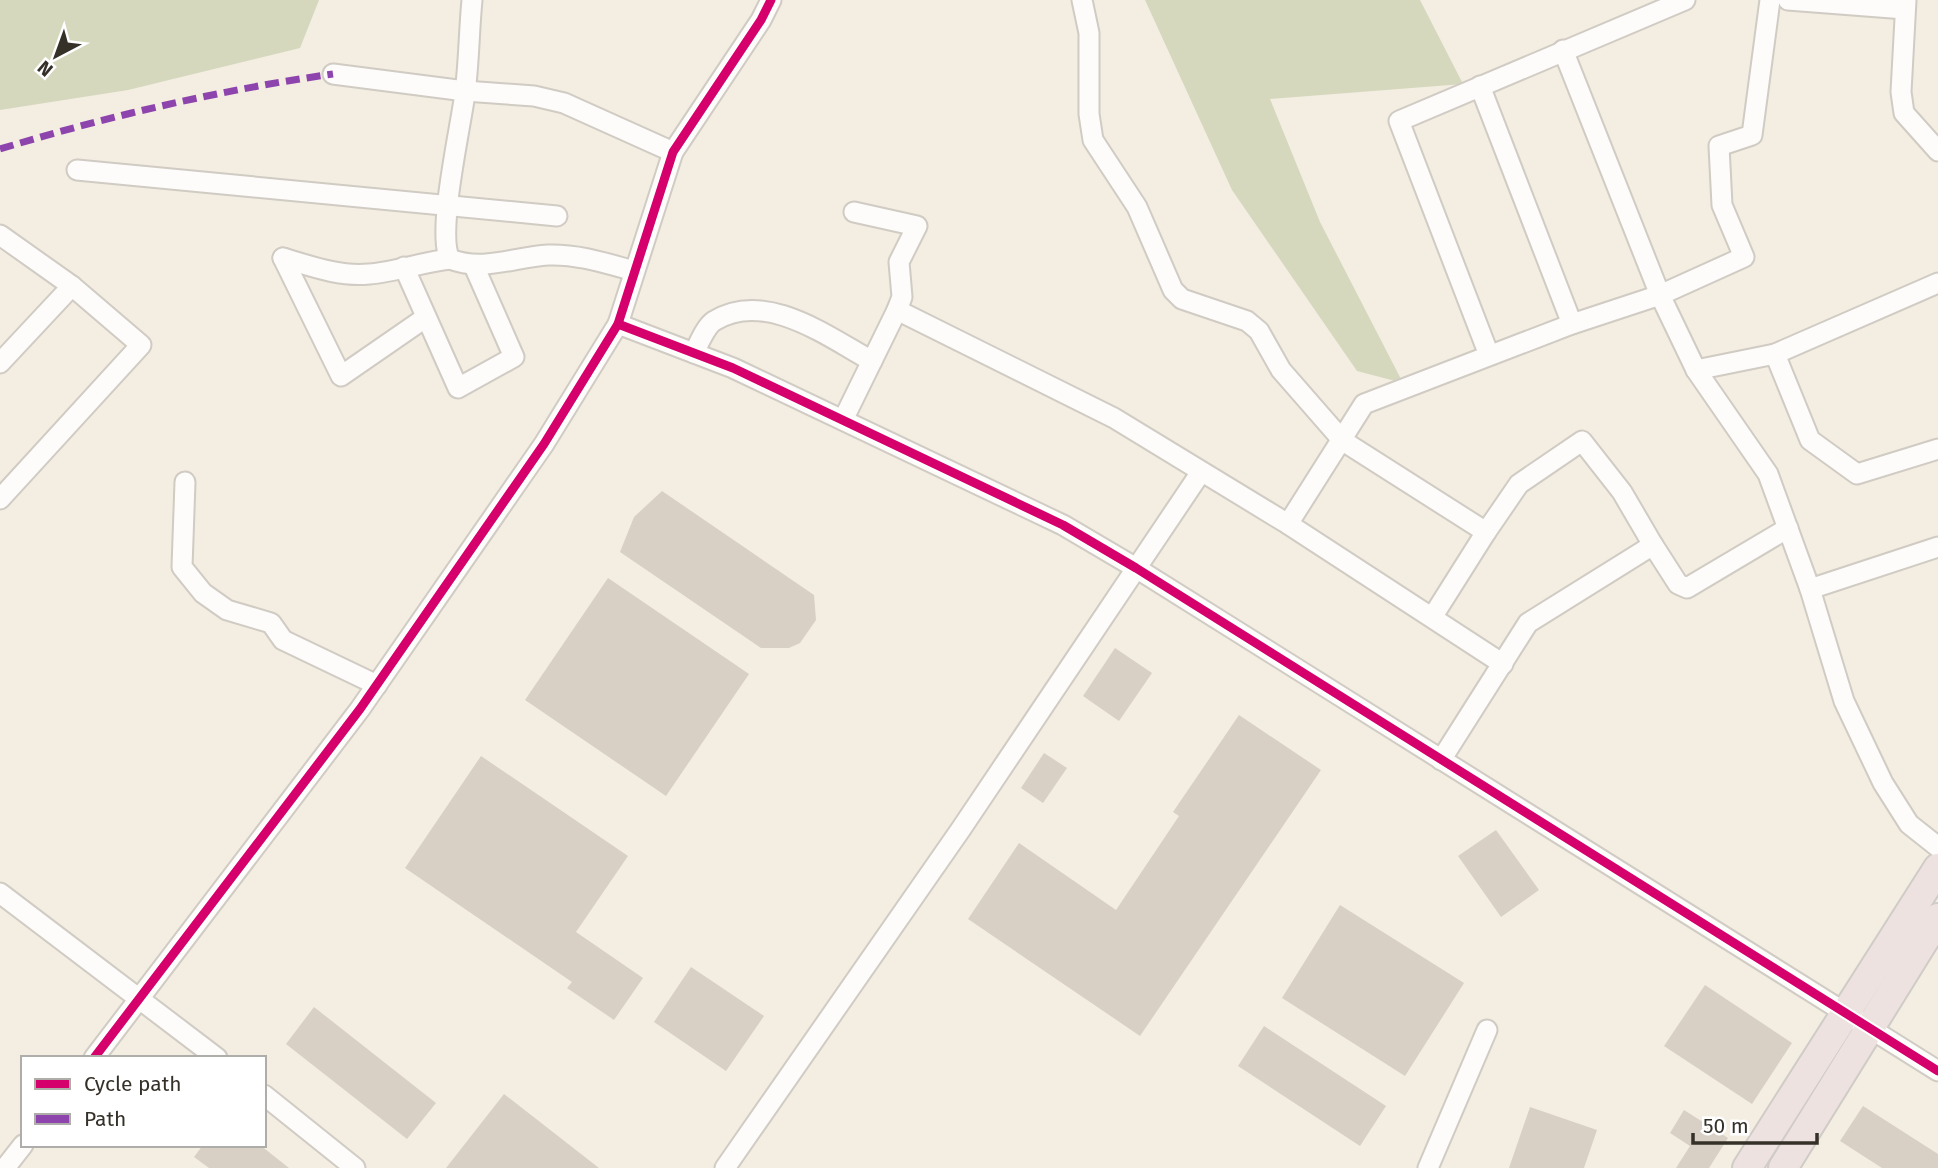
<svg xmlns="http://www.w3.org/2000/svg" width="1938" height="1168" font-family="'Fira Sans',sans-serif">
<rect width="100%" height="100%" fill="#f3ede2"/>
<g fill="#d5d8bd">
<polygon points="0,0 319,0 300,48 128,90 0,110"/>
<polygon points="1145,0 1420,0 1463,84 1270,99 1320,222 1403,383 1357,371 1232,190"/>
</g>
<g fill="#d9d0c5">
<polygon points="662,491 814,595 816,620 800,643 789,648 761,648 620,552 634,517"/>
<polygon points="608,578 749,674 666,796 525,700"/>
<polygon points="1115,648 1152,673 1119,721 1083,696"/>
<polygon points="1239,715 1321,770 1140,1036 968,919 1019,843 1116,910 1179,816 1173,812"/>
<polygon points="1044,753 1067,768 1043,803 1021,788"/>
<polygon points="481,756 628,856 576,932 643,978 614,1020 567,988 572,982 405,868"/>
<polygon points="1496,830 1539,890 1501,917 1458,856"/>
<polygon points="1340,905 1464,983 1405,1076 1282,998"/>
<polygon points="691,967 764,1016 726,1071 654,1022"/>
<polygon points="1705,985 1792,1043 1752,1104 1664,1046"/>
<polygon points="314,1007 436,1103 407,1139 286,1044"/>
<polygon points="1264,1026 1386,1106 1360,1146 1238,1066"/>
<polygon points="504,1094 599,1168 446,1168"/>
<polygon points="1863,1106 1938,1154 1938,1168 1882,1168 1840,1141"/>
<polygon points="1530,1107 1597,1130 1584,1168 1509,1168"/>
<polygon points="1684,1110 1728,1138 1709,1168 1676,1168 1690,1146 1670,1133"/>
<polygon points="203,1145 260,1145 289,1168 209,1168 194,1157"/>
</g>
<g fill="none" stroke-linecap="round" stroke-linejoin="round">
<defs>
<g id="minor">
<path d="M472 0C469 31 469 62 465 93 461 126 436 234 450 259 483 272 514 257 548 255 578 254 605 263 634 271"/>
<polyline points="1082,0 1089,33 1089,114 1093,140 1137,207 1173,290 1182,299 1247,321 1259,331 1281,370 1343,441 1486,532 1433,616"/>
<polyline points="1788,0 1905,9"/>
<polyline points="1906,0 1901,92 1904,113 1938,151"/>
<polyline points="1563,50 1660,295 1696,370 1768,474 1810,589 1844,701 1883,783 1909,824 1938,847"/>
<polyline points="333,74 465,91 534,96 564,103 673,152"/>
<polyline points="1480,86 1572,324"/>
<polyline points="77,170 557,216"/>
<polyline points="854,212 917,226 899,262 902,297 897,310"/>
<polyline points="0,235 72,286 141,345 0,499"/>
<polyline points="283,258 341,376 425,318"/>
<path d="M283 258C310 266 340 277 369 274 396 272 422 262 450 259"/>
<polyline points="404,267 458,388 514,357 474,266"/>
<polyline points="618,324 733,368 1063,525 1136,568 1938,1071"/>
<path d="M694 353C699 343 706 326 714 321 765 289 828 337 872 361"/>
<polyline points="1775,354 1810,440 1857,474 1938,449"/>
<polyline points="1489,355 1399,121 1685,0"/>
<polyline points="0,363 72,286"/>
<polyline points="1696,370 1775,354 1938,283"/>
<polyline points="843,420 897,310 1114,418 1288,524 1503,664"/>
<polyline points="185,482 182,567 203,593 227,610 271,623 283,640 377,685"/>
<polyline points="1288,524 1364,404 1572,324 1660,295 1744,257 1722,205 1719,146 1752,135 1770,0"/>
<polyline points="1486,532 1519,484 1582,441 1622,492 1653,545"/>
<polyline points="1810,589 1938,547"/>
<polyline points="1441,760 1528,623 1653,545 1678,584 1687,588 1788,528"/>
<polyline points="0,893 217,1058"/>
<polyline points="94,1058 360,709 544,444 618,324 673,152 761,20 771,0"/>
<polyline points="264,1095 355,1168"/>
<polyline points="5,1168 23,1145"/>
<polyline points="725,1168 961,829 1201,472"/>
<polyline points="1428,1168 1487,1030"/>
</g>
<g id="highway">
<polyline points="1747,1168 1938,868"/>
<polyline points="1783,1168 1938,918"/>
</g>
</defs>
<use href="#minor" stroke="#d0cbc3" stroke-width="23"/>
<use href="#highway" stroke="#cfcbc6" stroke-width="32"/>
<use href="#minor" stroke="#fdfcfb" stroke-width="19"/>
<use href="#highway" stroke="#eee2e1" stroke-width="28"/>
<path stroke="#8e44ad" stroke-width="7" stroke-dasharray="14 7" stroke-linecap="butt" d="M0 149C109 116 220 90 333 74"/>
<defs>
<g id="cycleway">
<polyline points="618,324 733,368 1063,525 1136,568 1938,1071"/>
<polyline points="94,1058 360,709 544,444 618,324 673,152 761,20 771,0"/>
</g>
</defs>
<use href="#cycleway" stroke="#fff" stroke-width="13"/>
<use href="#cycleway" stroke="#d6006c" stroke-width="9"/>
</g>
<rect x="21" y="1056" width="245" height="91" fill="#ffffff" stroke="#aeada9" stroke-width="2"/>
<rect x="35" y="1079" width="35" height="10" fill="#d6006c" stroke="#aeada9" stroke-width="2"/>
<text x="84" y="1091" font-size="21" fill="#353129">Cycle path</text>
<rect x="35" y="1114" width="35" height="10" fill="#8e44ad" stroke="#aeada9" stroke-width="2"/>
<text x="84" y="1126" font-size="21" fill="#353129">Path</text>
<g transform="translate(56 56) rotate(221)" stroke="#ffffff" stroke-width="5" paint-order="stroke">
<path d="M0-5L12 26L0 18L-12 26Z" fill="#353129"/>
<text y="-10" font-size="19" font-weight="bold" text-anchor="middle" fill="#353129">N</text>
</g>
<path d="M1693 1133v10h124v-10" fill="none" stroke="#353129" stroke-width="3.5"/>
<text x="1703" y="1133" font-size="21" fill="#353129" stroke="#ffffff" stroke-width="5" paint-order="stroke">50 m</text>
</svg>
